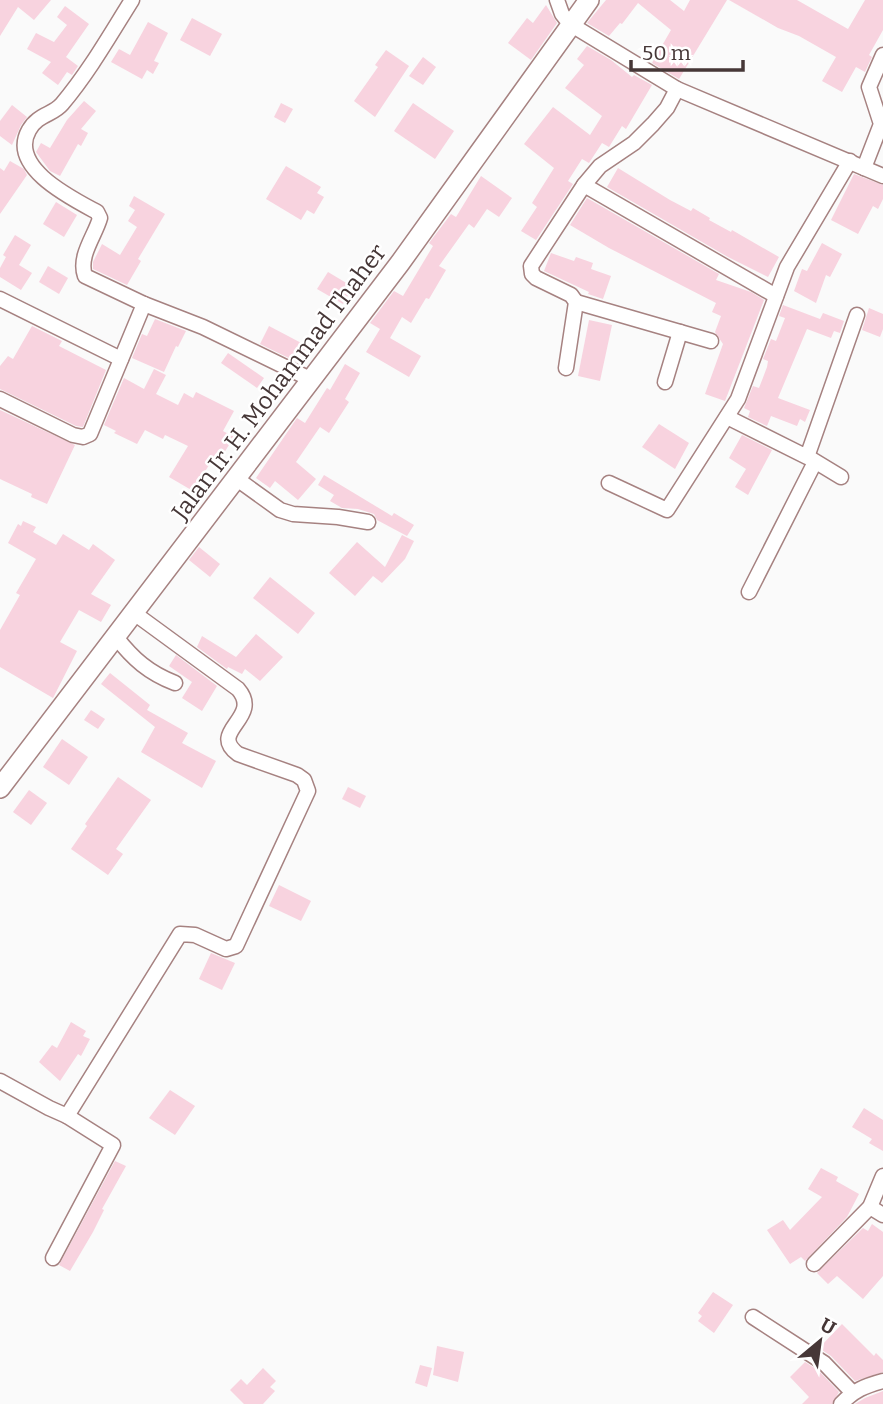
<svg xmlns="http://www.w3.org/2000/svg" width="883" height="1404" font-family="Bitter,serif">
<rect width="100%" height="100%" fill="#fafafa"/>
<g fill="#f8d3df">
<polygon points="0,0 51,0 34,20 18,7 0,36"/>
<polygon points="606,0 670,0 684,11 690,0 727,0 679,79 652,63 671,30 638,3 622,24 620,23 609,36 587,23"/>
<polygon points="729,0 797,0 848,29 865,0 883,0 883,30 869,55 872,57 865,72 856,67 842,92 822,81 836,57 799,36 778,28"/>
<polygon points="546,5 557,23 531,60 508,43 527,18 533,23"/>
<polygon points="65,6 89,24 66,57 78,66 72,75 67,72 58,85 42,73 51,62 27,49 36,33 54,42 67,25 57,17"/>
<polygon points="192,18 222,34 210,56 180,40"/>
<polygon points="148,22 168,33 154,61 159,63 153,74 147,70 142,79 111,62 119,49 130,55"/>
<polygon points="587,46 611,60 632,77 634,75 652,85 626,129 622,126 609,147 602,143 589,163 582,159 568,181 573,184 536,240 521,231 537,207 532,203 554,168 524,144 553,107 590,135 602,116 565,88 584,65 577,59"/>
<polygon points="386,50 409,66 375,117 354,101 378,67 375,65"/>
<polygon points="423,57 436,67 423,85 409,76"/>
<polygon points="84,101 96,111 81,129 88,133 81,146 78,144 60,176 50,171 36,152 41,143 50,148 67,120"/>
<polygon points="281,103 293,109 285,123 274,117"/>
<polygon points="413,103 454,131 435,159 394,131"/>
<polygon points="12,105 27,117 21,125 12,145 0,136 0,121"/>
<polygon points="10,161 24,169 27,175 0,214 0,168 4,171"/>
<polygon points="286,166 321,187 317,193 324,197 314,214 307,210 301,220 266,199"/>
<polygon points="618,168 670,200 691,211 693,208 710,218 709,220 731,232 732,230 779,257 768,277 728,257 607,187"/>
<polygon points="854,174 883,185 883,199 878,209 873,206 858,234 831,220"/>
<polygon points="481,176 512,198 499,217 487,209 474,228 469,224 439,266 446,270 429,299 426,298 411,323 402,317 390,338 421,356 409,377 366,352 380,329 370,323 394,291 403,296 433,246 429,243 451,214 456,217"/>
<polygon points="134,196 165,214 138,259 141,261 127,285 93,269 93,262 102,244 120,255 137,227 128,221 135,210 129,206"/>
<polygon points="587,198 719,274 716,280 751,292 764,300 725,401 705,394 723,344 715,332 721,316 712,312 716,303 609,248 570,225"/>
<polygon points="56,202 77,215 64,237 43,224"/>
<polygon points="15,235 31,245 19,265 32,273 21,290 0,277 0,268 6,257 3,255"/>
<polygon points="822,243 842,254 830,277 826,275 816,303 794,291 802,269 807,271"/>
<polygon points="551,253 574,261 576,257 593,263 591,269 611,276 603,299 588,294 589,292 544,271"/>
<polygon points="48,266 68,278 59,294 39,282"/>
<polygon points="328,272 353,287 343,304 317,289"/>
<polygon points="783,305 820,319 823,313 844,321 840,333 834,331 831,338 807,329 778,398 810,410 805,422 800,419 797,426 771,416 767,426 748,417 750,411 744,408 753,386 759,388 767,367 768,361 763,359 771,339 776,341 785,318 779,316"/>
<polygon points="869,308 883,314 883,329 880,337 862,330"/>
<polygon points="155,319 186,331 178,347 176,346 164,372 132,358 142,334 147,336"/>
<polygon points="589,320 612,325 600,381 578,376"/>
<polygon points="32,326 62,341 59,346 106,370 83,427 76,426 0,389 0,366 8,356 13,359"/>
<polygon points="269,326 307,346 299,363 260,344"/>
<polygon points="228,353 264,378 257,388 221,363"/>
<polygon points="345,364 360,373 345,399 349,402 329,433 320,427 296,462 316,479 298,500 275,481 270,488 256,478 297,418 305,423 327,388 330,390"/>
<polygon points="154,369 166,375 156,394 178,405 184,393 193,398 196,392 234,411 223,431 234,437 222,456 217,452 193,491 169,477 188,446 165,435 163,439 145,430 137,444 114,433 116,431 104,425 124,378 144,389"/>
<polygon points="0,410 75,445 47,504 31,497 32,494 0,479"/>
<polygon points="659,424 689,443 675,469 642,447"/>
<polygon points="742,435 772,450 748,495 735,487 746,469 729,458"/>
<polygon points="324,475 392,516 394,513 414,525 407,536 377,520 374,514 358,509 342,508 330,501 334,495 318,485"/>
<polygon points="23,521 36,527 33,532 56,545 63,534 89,550 93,544 115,560 91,594 111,605 101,622 79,610 60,642 77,651 53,698 0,667 0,630 20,595 16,593 36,559 8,543 18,524 21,526"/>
<polygon points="402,535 414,541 405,559 382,583 373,576 355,596 329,573 357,542 385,567"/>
<polygon points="199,547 220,564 210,577 189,560"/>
<polygon points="270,577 315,613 298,634 253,598"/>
<polygon points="256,634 283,657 260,681 245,669 242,674 228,667 227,669 197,647 202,636 236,657"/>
<polygon points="176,655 217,686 202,711 182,698 192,682 169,666"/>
<polygon points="110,673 150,705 147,710 188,733 182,743 216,761 202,788 141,752 155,727 101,684"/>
<polygon points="91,710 105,719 98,729 84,720"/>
<polygon points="62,739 88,757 69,785 43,767"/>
<polygon points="118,777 151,800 116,849 123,854 108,875 71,849 87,826 85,824"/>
<polygon points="348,787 366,796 360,808 342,799"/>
<polygon points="29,790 47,803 31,825 13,812"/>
<polygon points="279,885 311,901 301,921 269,906"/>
<polygon points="211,953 235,963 222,990 199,979"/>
<polygon points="71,1022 86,1031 83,1036 90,1039 81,1056 78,1054 60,1081 39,1062 52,1045 57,1048"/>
<polygon points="170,1090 195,1106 175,1135 149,1118"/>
<polygon points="864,1108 883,1120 883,1151 869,1143 872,1139 852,1127"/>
<polygon points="115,1161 126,1166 102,1209 104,1210 93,1232 70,1271 59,1265"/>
<polygon points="821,1168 838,1177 836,1181 859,1194 847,1217 805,1261 801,1257 790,1264 767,1230 783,1220 790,1230 822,1197 808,1189"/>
<polygon points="872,1224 883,1232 883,1276 863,1299 837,1276 828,1284 817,1273 863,1228 868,1231"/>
<polygon points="713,1292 733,1305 714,1333 698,1321 702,1316 698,1313"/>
<polygon points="842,1324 874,1356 876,1353 883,1360 883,1372 855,1381 831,1356 819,1348"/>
<polygon points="437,1346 464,1352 458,1382 433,1375"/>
<polygon points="805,1362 818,1370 839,1392 832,1404 802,1404 809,1397 790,1377"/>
<polygon points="420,1365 432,1368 427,1387 415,1383"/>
<polygon points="263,1368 276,1381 270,1387 275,1391 263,1404 244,1404 230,1390 241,1379 247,1385"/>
<polygon points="883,1391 883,1404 855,1404 865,1398"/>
</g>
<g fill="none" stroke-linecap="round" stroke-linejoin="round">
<defs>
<g id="street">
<path d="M132 0C110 35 89 72 62 104 53 115 38 114 29 130 8 167 71 198 97 212L100 218C95 236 78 256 85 276L144 304 203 327 310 379"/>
<polyline points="557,0 562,14 570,24 677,89 883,176"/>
<polyline points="864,168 881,124 869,87 883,55"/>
<polyline points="584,185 600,166 634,143 653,124 667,108 677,89"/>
<polyline points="0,299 121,359"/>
<polyline points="576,302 711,341"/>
<polyline points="566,368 576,302 571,295 536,278 532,274 531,266 584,185 776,296"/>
<polyline points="665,382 680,332"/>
<polyline points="0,399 73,435 83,437 90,434 144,304"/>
<polyline points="727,417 807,457 857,315"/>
<polyline points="808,457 841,477"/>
<polyline points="237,479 280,510 293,514 338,517 368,522"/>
<polyline points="609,483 667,510 738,399 787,267 850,161"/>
<polyline points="749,592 815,462"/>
<path d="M116 637C133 659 149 673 175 683"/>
<path d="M0 1081 49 1108 67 1116 180 934 195 935 226 949 236 946 308 791 304 780 297 775 238 754C207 731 263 718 238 689L134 613"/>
<polyline points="870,1207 883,1215"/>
<polyline points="53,1258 113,1145 67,1116"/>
<polyline points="814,1264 870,1207 883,1176"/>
<polyline points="753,1317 824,1363 852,1392"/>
<path d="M841 1404C854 1390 865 1386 883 1381"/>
</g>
<polyline id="secondary" points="0,788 400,263 589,0"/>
</defs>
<use href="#street" stroke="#a68281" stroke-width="17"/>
<use href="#secondary" stroke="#a68281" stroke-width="22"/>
<use href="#street" stroke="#fff" stroke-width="14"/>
<use href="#secondary" stroke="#fff" stroke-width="19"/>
</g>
<g text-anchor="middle" stroke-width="5" stroke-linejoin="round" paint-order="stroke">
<g font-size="24" fill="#463737" stroke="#fff">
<text transform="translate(279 382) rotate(-53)" y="8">Jalan Ir. H. Mohammad Thaher</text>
</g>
</g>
<g transform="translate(820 1341) rotate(29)" stroke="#ffffff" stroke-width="5" paint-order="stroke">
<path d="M0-5L12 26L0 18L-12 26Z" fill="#463737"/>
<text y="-10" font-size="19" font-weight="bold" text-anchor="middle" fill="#463737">U</text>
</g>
<path d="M631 60v10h112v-10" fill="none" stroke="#463737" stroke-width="3.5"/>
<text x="642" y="60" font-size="21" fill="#463737" stroke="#ffffff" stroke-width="5" paint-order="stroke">50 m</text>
</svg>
